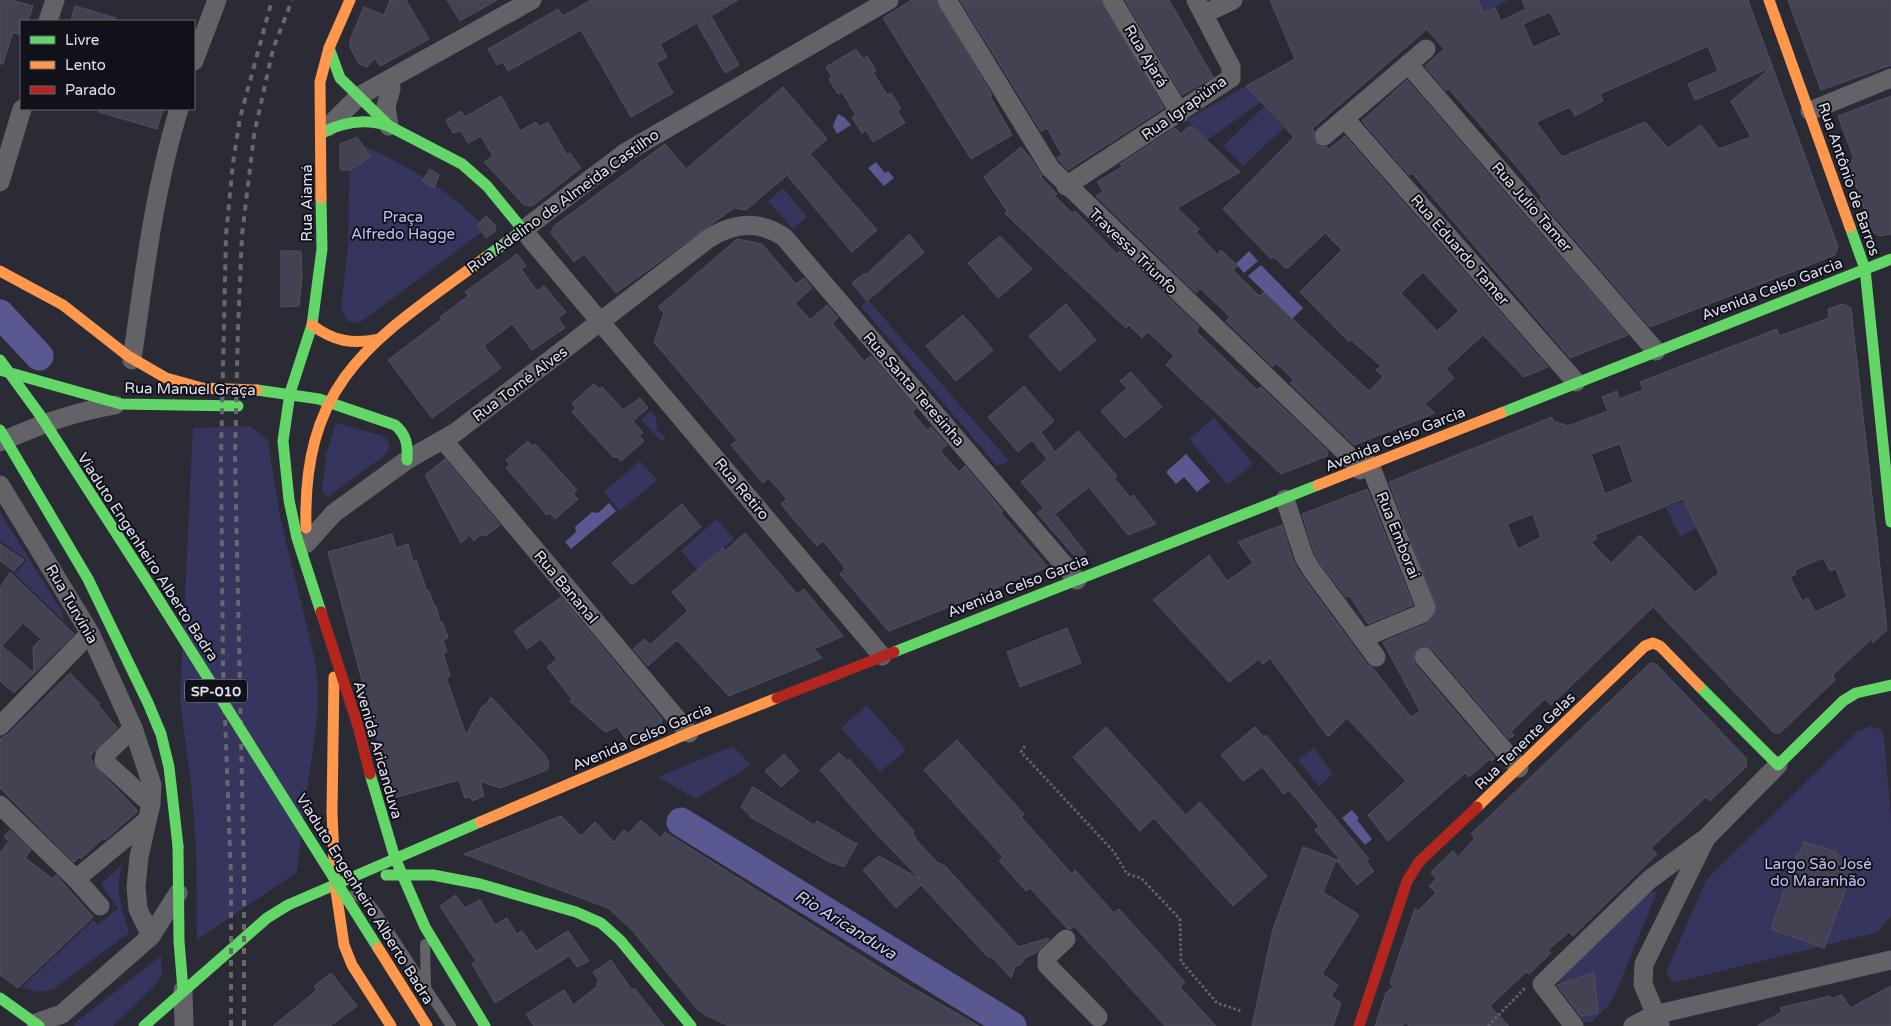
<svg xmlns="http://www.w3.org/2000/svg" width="1891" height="1026" font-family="'Varela Round',sans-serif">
<rect width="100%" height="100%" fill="#2b2b36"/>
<g fill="#36355d">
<polygon points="1477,0 1509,0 1483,13"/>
<polygon points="1246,86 1261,102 1207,140 1186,120"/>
<polygon points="1265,106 1284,128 1243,166 1223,146"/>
<path d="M353 141C404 163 448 188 486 229L359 323 348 321 341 309 348 247 350 143Z"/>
<polygon points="783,188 807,217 793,229 768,201"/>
<polygon points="868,300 1009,461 997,466 861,306"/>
<polygon points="651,411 656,418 657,430 666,438 662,442 641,419"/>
<polygon points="1214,418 1253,464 1228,485 1189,439"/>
<polygon points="336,423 383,436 388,441 390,447 384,456 328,497 322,492 326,455"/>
<path d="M250 426 268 440 280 517 315 660C322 709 314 741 307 789 303 817 300 845 297 872L197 940 196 843 191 784 180 700 193 428Z"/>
<polygon points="640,461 657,480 620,511 604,492"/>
<polygon points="1683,501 1697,528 1680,537 1666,507"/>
<polygon points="0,512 62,612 64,621 15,574 27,560 0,541"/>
<polygon points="717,519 734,539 698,570 681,551"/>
<polygon points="867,705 906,750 880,772 841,728"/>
<polygon points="1871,726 1882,730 1884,735 1891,819 1891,916 1878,932 1677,982 1672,981 1667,975 1667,970 1706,880 1857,732"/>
<polygon points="733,746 751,765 696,799 658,777"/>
<polygon points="1314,748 1333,774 1319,786 1298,760"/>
<path d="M122 864C114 894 122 905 129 933L52 990 37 992 22 987 93 920 98 925 118 908 103 888 102 883Z"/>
<polygon points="1649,892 1655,892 1656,894 1614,997 1607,1007 1592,1022 1584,1022 1559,988 1559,981"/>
<polygon points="161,956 162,973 157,983 113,1026 74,1026 75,1023"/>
</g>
<g fill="#5a5891">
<polygon points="838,114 845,118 851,125 837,134 833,126"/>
<polygon points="876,162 885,173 888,171 894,178 884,186 868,168"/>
<polygon points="1249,251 1258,261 1244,273 1236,264"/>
<polygon points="1261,265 1303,308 1292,319 1248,276"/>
<polygon points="1186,454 1210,481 1197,492 1184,477 1176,484 1166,472"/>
<polygon points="609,503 616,511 571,549 565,542 576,532 575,527 592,512 598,513"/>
<polygon points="1352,810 1359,818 1357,820 1372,839 1365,845 1342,818"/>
</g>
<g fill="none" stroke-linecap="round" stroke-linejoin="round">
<g stroke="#5a5891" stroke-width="29">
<polyline points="0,314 39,356"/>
<polyline points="681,822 1012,1026"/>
</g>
</g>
<g fill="#424252" stroke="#50515a" fill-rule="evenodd">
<polygon points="0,0 12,0 33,6 28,21 21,21 21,35 13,32 3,64 0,64"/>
<polygon points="390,0 406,0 429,39 380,66 375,58 367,67 359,64 350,47 350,40 364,7 384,15"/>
<polygon points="447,0 497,0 460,21"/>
<polygon points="591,0 738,0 711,16 739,65 725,73 697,23 660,44 667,57 656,63 673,93 631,117 581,30 508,71 503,62 497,65 488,49 558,9 563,16"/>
<polygon points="912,0 936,0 992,95 990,96 1012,135 971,159 883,18"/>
<polygon points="960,0 1101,0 1164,108 1068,170 1057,158 1062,155 1047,128 1041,131"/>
<polygon points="1125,0 1169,0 1213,77 1182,95"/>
<path d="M1270 0H1478L1483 13 1495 8 1501 21 1526 9 1522 0H1748L1838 247 1835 255 1650 327 1540 199 1542 197 1511 160 1448 88 1446 91 1425 66 1444 49 1427 29 1312 129 1314 131 1313 139 1320 146 1327 147 1329 149 1345 136 1548 367 1524 377 1483 335 1446 369 1454 378 1425 404 1435 413 1354 445 1290 383 1294 380 1276 363 1273 367 1226 321 1230 317 1200 288 1196 293 1096 196 1103 192 1097 182 1122 167 1120 164 1175 128 1181 134 1188 127H1193L1240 172 1177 208 1199 229 1196 232 1217 254 1221 250 1238 266 1233 270 1257 294 1260 296 1264 292 1369 391 1383 377 1376 370 1381 366 1351 340 1349 342 1300 292 1342 250 1325 233 1288 268 1284 267 1274 257 1271 259 1223 209 1294 137 1246 86 1295 59ZM1550 12 1561 35 1533 47 1523 24ZM1708 46 1718 71 1688 84 1695 100 1772 67 1731 101 1751 137 1719 149 1701 125 1668 148 1645 122 1562 157 1536 122 1570 107 1575 116 1603 101 1600 94ZM1423 272 1459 311 1437 331 1401 293Z"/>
<polygon points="1788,0 1891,0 1891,65 1821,90"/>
<polygon points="75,6 116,18 115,21 71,21"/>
<polygon points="856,49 863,59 867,56 876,71 873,72 887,95 891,93 901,109 897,111 905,123 873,142 866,130 862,133 852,117 856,115 842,92 838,94 829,79 832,77 826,67"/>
<polygon points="1407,80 1628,335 1570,358 1412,173 1409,175 1362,121"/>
<polygon points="783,87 827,139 810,154 877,230 852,252 787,175 746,210 734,208 616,293 584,254 574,262 551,233 554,226 665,144 686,169"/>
<polygon points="501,96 520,131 536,122 539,127 548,122 567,155 570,153 581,168 532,206 524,205 484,162 493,156 481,136 468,143 461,131 453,133 446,120 461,111 465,117"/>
<polygon points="1891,96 1891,234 1879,236 1873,232 1847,162 1854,159 1838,116"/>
<polygon points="99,109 163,109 157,129 99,112"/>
<polygon points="357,137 370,157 350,170 340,170 340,144"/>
<polygon points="1021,147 1031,159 1042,176 1040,176 1057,194 1055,196 1072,213 1075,211 1117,254 1120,251 1199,327 1196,331 1204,339 1257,390 1261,387 1328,451 1327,456 1281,474 1166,365 1174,356 1150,334 1147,332 1142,338 1129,325 1126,328 1015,223 1005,213 1007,211 984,177"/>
<polygon points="430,169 439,175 434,188 422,181"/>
<polygon points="486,216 495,225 496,231 486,238 477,225"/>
<polygon points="909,234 924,252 867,301 852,283 863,274 867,274"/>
<polygon points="1000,236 1032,269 998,298 968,263"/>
<polygon points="737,239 762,244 796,284 804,278 812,288 795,303 810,320 827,305 838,318 832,323 864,361 871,356 916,408 912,412 927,430 931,427 947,445 941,450 942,453 959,472 965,466 1003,511 1001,513 1048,567 889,631 886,628 840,574 845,569 842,564 823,541 817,546 794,520 781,504 787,499 768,478 763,483 731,445 737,440 654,342 664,313 658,307"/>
<polygon points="281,251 301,251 302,278 299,306 281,307"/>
<polygon points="517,254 526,266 521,269 537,291 544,286 566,312 558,318 565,328 532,350 512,324 484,346 501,368 432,418 388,360 442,319 440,317 468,296 465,292"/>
<polygon points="1066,304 1096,340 1060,371 1029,336"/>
<path d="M1843 304 1851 308 1887 630 1873 643 1871 639 1833 675 1835 680 1780 733H1774L1653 607 1551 705 1545 699 1528 715 1511 732 1514 735 1509 739 1433 650 1421 646 1413 654 1415 664 1495 758 1492 761 1490 759 1469 777 1465 773 1388 841 1368 815 1406 781 1347 718 1328 737 1270 658 1263 664 1259 659 1229 682 1153 600 1209 555 1227 581 1229 580 1253 563 1238 542 1282 525 1293 561 1302 576 1367 664 1373 668 1411 717 1420 711 1383 642 1426 624 1437 609 1389 482 1552 417 1553 421 1568 426 1608 411 1602 397 1617 391 1619 399 1643 390 1640 382 1777 329 1779 336 1829 318 1828 309ZM1620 444 1633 482 1605 494 1591 454ZM1683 499 1719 573 1695 592 1640 535 1611 563 1591 542 1597 539 1595 535ZM1533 514 1541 537 1518 549 1507 524ZM1820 559H1824L1830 571 1836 569 1847 597 1815 612 1808 598 1802 601 1790 577 1796 574 1795 570Z"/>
<polygon points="963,315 993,350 956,381 926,346"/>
<polygon points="1131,372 1162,407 1125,438 1101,411 1127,388 1120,381"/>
<polygon points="594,384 599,389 602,387 623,410 640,398 648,408 633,421 643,433 639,436 644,441 621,461 616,456 614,458 572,412 576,408 572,403"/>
<polygon points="1024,386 1054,421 1041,432 1055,452 1078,431 1117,476 1114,478 1130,497 1133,495 1156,524 1128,535 1089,487 1055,514 1086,553 1078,560 1037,513 1044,508 1021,482 1047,459 1032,440 1018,452 988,417"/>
<polygon points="528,441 532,446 535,444 577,490 573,493 578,499 555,519 550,513 547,515 506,468 510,465 506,460"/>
<polygon points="445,459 500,525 487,535 479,536 474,541 470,535 461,543 425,475"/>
<polygon points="1367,489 1413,605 1368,624 1350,596 1346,597 1320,563 1314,552 1302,514"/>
<polygon points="682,504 701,527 632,585 612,563"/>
<polygon points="745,533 797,594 804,589 843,636 814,649 822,658 729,696 677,640 648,666 633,649 645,639 650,645 688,611 672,592 723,548 725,551"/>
<polygon points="392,534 396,548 408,544 413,561 416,560 427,591 429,591 434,606 436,606 440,622 442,621 448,638 443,640 447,652 443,653 450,676 446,677 466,735 483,705 485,706 491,697 545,755 549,764 547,770 500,788 480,781 484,796 472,801 471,797 465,798 459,780 393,798 328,552"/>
<polygon points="0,544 24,560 14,571 0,561"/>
<path d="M10 572 74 634 14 693 0 681V588ZM23 623 41 639 33 647 34 673 2 646Z"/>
<polygon points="561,597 662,719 661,725 626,739 617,727 605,732 570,701 572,699 547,667 557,659 541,639 527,649 514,631"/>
<polygon points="1067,628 1081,663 1020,687 1007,652"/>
<polygon points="1650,663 1656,664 1747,759 1746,767 1710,801 1706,797 1651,848 1657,854 1573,936 1569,932 1548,950 1551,953 1529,974 1526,972 1490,1006 1509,1026 1409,1026 1406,1023 1401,1026 1375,1026 1386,993 1393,987 1390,983 1403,943 1408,947 1404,941 1415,908 1418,911 1436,893 1429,886 1436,879 1431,872 1453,851 1458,857 1475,838 1471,834"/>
<polygon points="70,673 100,704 98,705 117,728 90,756 94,765 138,811 105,840 103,838 81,859 79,857 74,862 0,788 0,739 8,734"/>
<polygon points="1106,727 1186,815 1200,802 1267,876 1233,906 1154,818 1140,831 1073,757"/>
<polygon points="1255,727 1264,737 1266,735 1369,859 1366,861 1374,871 1357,885 1336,860 1323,892 1359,915 1322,974 1338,985 1331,996 1341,1003 1333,1026 1252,1026 1273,929 1303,847 1341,861 1315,830 1319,826 1289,790 1284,794 1262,767 1243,781 1221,755"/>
<polygon points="957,740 1024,814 1021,817 1072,874 1075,870 1114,913 1119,909 1185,982 1180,987 1216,1026 1165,1026 1074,926 1071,929 1067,928 1030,888 1026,891 999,861 1003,857 924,770"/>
<polygon points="839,753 848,761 849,759 914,831 912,832 918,842 938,863 944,865 1019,947 1048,938 1049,940 1037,952 1025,958 1021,964 1015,967 1011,978 993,958 987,956 921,885 896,908 863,870 879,856 920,879 868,825 820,770"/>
<polygon points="784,754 799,771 781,787 765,771"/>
<polygon points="753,787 814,825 817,821 857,844 844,867 834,863 833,864 750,817 750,815 741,807"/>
<polygon points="561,816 581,836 595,822 614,842 624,830 628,834 641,820 660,838 665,832 906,984 979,1026 729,1026 705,1015 698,1010 632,930 608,908 464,854"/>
<polygon points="10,830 31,850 25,858 53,879 56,875 93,917 18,988 0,975 0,853 9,841 4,837"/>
<polygon points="1804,842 1837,852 1836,854 1853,860 1849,871 1852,872 1824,948 1771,929 1797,853 1800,854"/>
<polygon points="456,895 465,908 480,900 495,925 507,918 517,934 522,931 536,951 568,931 589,961 577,967 569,956 495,1003 472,964 476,961 440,906"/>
<polygon points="611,960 632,990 634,988 664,1026 534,1026 526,1014 564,990 573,1005 598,986 596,984 599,981 593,972"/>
<polygon points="331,973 357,1006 330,1026 273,1026 317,990 314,986"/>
<polygon points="1594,973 1598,1013 1581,1016 1557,985"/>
<polygon points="1891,986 1891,1026 1757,1026 1782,1012 1780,1008 1830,996 1831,999 1842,995 1850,1008"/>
</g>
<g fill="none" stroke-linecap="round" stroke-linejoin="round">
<g stroke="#616268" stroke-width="3" stroke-dasharray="2.5 2.5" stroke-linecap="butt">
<polyline points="1025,746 1021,752 1114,852 1127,874 1141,878 1180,919 1181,961 1217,1003 1241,1011"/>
<polyline points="1488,1026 1525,988"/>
</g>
<g stroke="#626267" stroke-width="10">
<polyline points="354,894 369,903 376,912 451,1026"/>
<polyline points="425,944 426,987"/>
</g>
<g stroke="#626267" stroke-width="19">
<polyline points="947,0 1050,168 1347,454 1360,470"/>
<polyline points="1112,0 1180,113"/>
<polyline points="1204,14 1233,0"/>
<polyline points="48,21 55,0"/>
<polyline points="194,61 217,0"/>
<polyline points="1408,64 1656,351"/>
<polyline points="1810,111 1891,78"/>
<polyline points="1345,119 1576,382"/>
<polyline points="389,126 386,106 391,89 390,80"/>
<polyline points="328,127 359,96 532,0"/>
<polyline points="1324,136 1426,49"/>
<polyline points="0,182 22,109"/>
<polyline points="1066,186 1231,78 1231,67 1196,0"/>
<path d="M132 360C144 276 154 190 179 109"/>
<polyline points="444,441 689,733"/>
<path d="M0 442C42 424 70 413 115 405"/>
<polyline points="0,485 90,633 133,728 152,785 151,804 139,857 136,887 138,909 151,936"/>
<polyline points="1285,499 1304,557 1311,569 1376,657"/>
<path d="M306 544 334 513 407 460 456 432 708 239C733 223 759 220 784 237L1077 580"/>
<polyline points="1363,638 1421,614 1426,608 1370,465"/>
<polyline points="882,656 523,230 626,152 889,0"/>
<polyline points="1424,657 1519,768"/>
<polyline points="0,726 90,633"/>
<polyline points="133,728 105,755 104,761 151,804"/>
<polyline points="0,805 76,879 100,906"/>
<polyline points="76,879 146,821"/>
<polyline points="1066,939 1047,957 1047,965 1098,1017"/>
<polyline points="183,990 184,1026"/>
<polyline points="36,1023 62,1014 151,936 178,893"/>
<polyline points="1660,1025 1643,984 1644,964 1705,840"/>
<polyline points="1574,1026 1542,984 1649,880 1706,838 1778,765"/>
<polyline points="1633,1026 1654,1015 1891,960"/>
</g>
<g stroke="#63d668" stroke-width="11">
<polyline points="329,48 340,78 389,126 462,164 487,186 523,230 486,257"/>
<path d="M322 133C344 121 365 118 389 126"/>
<polyline points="1850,227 1865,269 1891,522"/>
<polyline points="0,370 121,404 238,406"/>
<path d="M257 390 319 399 395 425C407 435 408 446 407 460"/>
<polyline points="1501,413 1891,259"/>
<polyline points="321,612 297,538 289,500 283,441 290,393 312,325 322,249 321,198"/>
<polyline points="894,652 1318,485"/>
<polyline points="1699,686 1778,765 1843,701 1856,693 1891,685"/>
<polyline points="370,774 395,858 425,927 485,1026"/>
<polyline points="178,846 179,941 183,990"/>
<polyline points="386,875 433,875 480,884 576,912 601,923 620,940 691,1026"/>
<polyline points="0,998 39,1026"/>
<polyline points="144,1026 267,918 288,905 480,822"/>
</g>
<g stroke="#ff974d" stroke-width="11">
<polyline points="1769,0 1850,227"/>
<polyline points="321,198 320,82 329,48 350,0"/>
<polyline points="0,271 63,305 128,356 166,378 202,388 257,390"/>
<path d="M312 325C333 341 353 345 379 339"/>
<polyline points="1318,485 1501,413"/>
<path d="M306 528C302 376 377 338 486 257"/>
<polyline points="334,677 332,812 335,884 344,945 352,965 391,1026"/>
<polyline points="1477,807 1645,646 1653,643 1660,646 1699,686"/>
<polyline points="480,822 689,733 777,698"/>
</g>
<g stroke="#b3261e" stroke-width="11">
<polyline points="321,612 358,726 370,774"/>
<polyline points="777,698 894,652"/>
<polyline points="1359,1026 1407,881 1419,862 1477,807"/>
</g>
<g stroke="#67676d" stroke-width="4" stroke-dasharray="6 6" stroke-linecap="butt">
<polyline points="231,1026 231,876 223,666 221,456 226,235 233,163 240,118 272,0"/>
<polyline points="244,1026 244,876 235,457 238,328 242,235 254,135 273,49 292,0"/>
</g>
<g stroke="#63d668" stroke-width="11">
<polyline points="0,360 40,415 147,581 378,948"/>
<polyline points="0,430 88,579 148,703 161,734 169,767 178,846"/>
</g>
<polyline stroke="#ff974d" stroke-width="11" points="378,948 427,1026"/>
</g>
<g text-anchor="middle" stroke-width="4" stroke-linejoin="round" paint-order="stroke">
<rect fill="#111119" stroke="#a1a2ad" stroke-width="1" x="185" y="679.5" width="62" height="23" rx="4"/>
<g font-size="14" font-weight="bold" fill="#dfe0ed">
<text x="216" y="696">SP-010</text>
</g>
<g font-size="15" fill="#dfe0ed" stroke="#111119">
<text transform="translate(1146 56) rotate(59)" y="5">Rua Ajará</text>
<text transform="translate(1184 108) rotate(-35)" y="5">Rua Igrapiúna</text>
<text transform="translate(1849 179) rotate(71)" y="5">Rua Antônio de Barros</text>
<text transform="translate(563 201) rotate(-36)" y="5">Rua Adelino de Almeida Castilho</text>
<text transform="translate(307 203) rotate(-90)" y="5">Rua Aiamá</text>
<text transform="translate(1532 207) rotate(49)" y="5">Rua Julio Tamer</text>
<text transform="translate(1460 250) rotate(49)" y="5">Rua Eduardo Tamer</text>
<text transform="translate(1133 251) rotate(44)" y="5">Travessa Triunfo</text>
<text transform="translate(1772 289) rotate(-21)" y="5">Avenida Celso Garcia</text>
<text transform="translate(520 384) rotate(-37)" y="5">Rua Tomé Alves</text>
<text transform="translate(190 389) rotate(1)" y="5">Rua Manuel Graça</text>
<text transform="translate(914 389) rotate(49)" y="5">Rua Santa Teresinha</text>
<text transform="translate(1395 439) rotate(-22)" y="5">Avenida Celso Garcia</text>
<text transform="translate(742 489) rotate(50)" y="5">Rua Retiro</text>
<text transform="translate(1398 535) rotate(68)" y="5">Rua Emborai</text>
<text transform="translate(148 557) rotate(57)" y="5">Viaduto Engenheiro Alberto Badra</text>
<text transform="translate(1018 586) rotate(-21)" y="5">Avenida Celso Garcia</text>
<text transform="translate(566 587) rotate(50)" y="5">Rua Bananal</text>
<text transform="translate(72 604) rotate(60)" y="5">Rua Turvínia</text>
<text transform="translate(642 737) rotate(-23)" y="5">Avenida Celso Garcia</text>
<text transform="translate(1525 741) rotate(-44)" y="5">Rua Tenente Gelas</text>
<text transform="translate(378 750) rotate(74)" y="5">Avenida Aricanduva</text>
<text transform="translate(365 899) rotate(58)" y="5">Viaduto Engenheiro Alberto Badra</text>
</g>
<g font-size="15" fill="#c0c1f7" stroke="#111119">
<text x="403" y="222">Praça<tspan x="403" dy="17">Alfredo Hagge</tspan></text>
<text x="1818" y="869">Largo São José<tspan x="1818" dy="17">do Maranhão</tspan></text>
</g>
<g font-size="16" font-style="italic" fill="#cdcef3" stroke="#111119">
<text transform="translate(846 924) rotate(32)" y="6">Rio Aricanduva</text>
</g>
</g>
<rect x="20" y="20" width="175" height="90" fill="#111119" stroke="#63646e"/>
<rect x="30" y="36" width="25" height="8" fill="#63d668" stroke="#63646e"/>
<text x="65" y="45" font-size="15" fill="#dfe0ed">Livre</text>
<rect x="30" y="61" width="25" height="8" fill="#ff974d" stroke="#63646e"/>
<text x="65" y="70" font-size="15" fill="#dfe0ed">Lento</text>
<rect x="30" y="86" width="25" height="8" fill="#b3261e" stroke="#63646e"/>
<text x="65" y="95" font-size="15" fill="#dfe0ed">Parado</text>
</svg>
